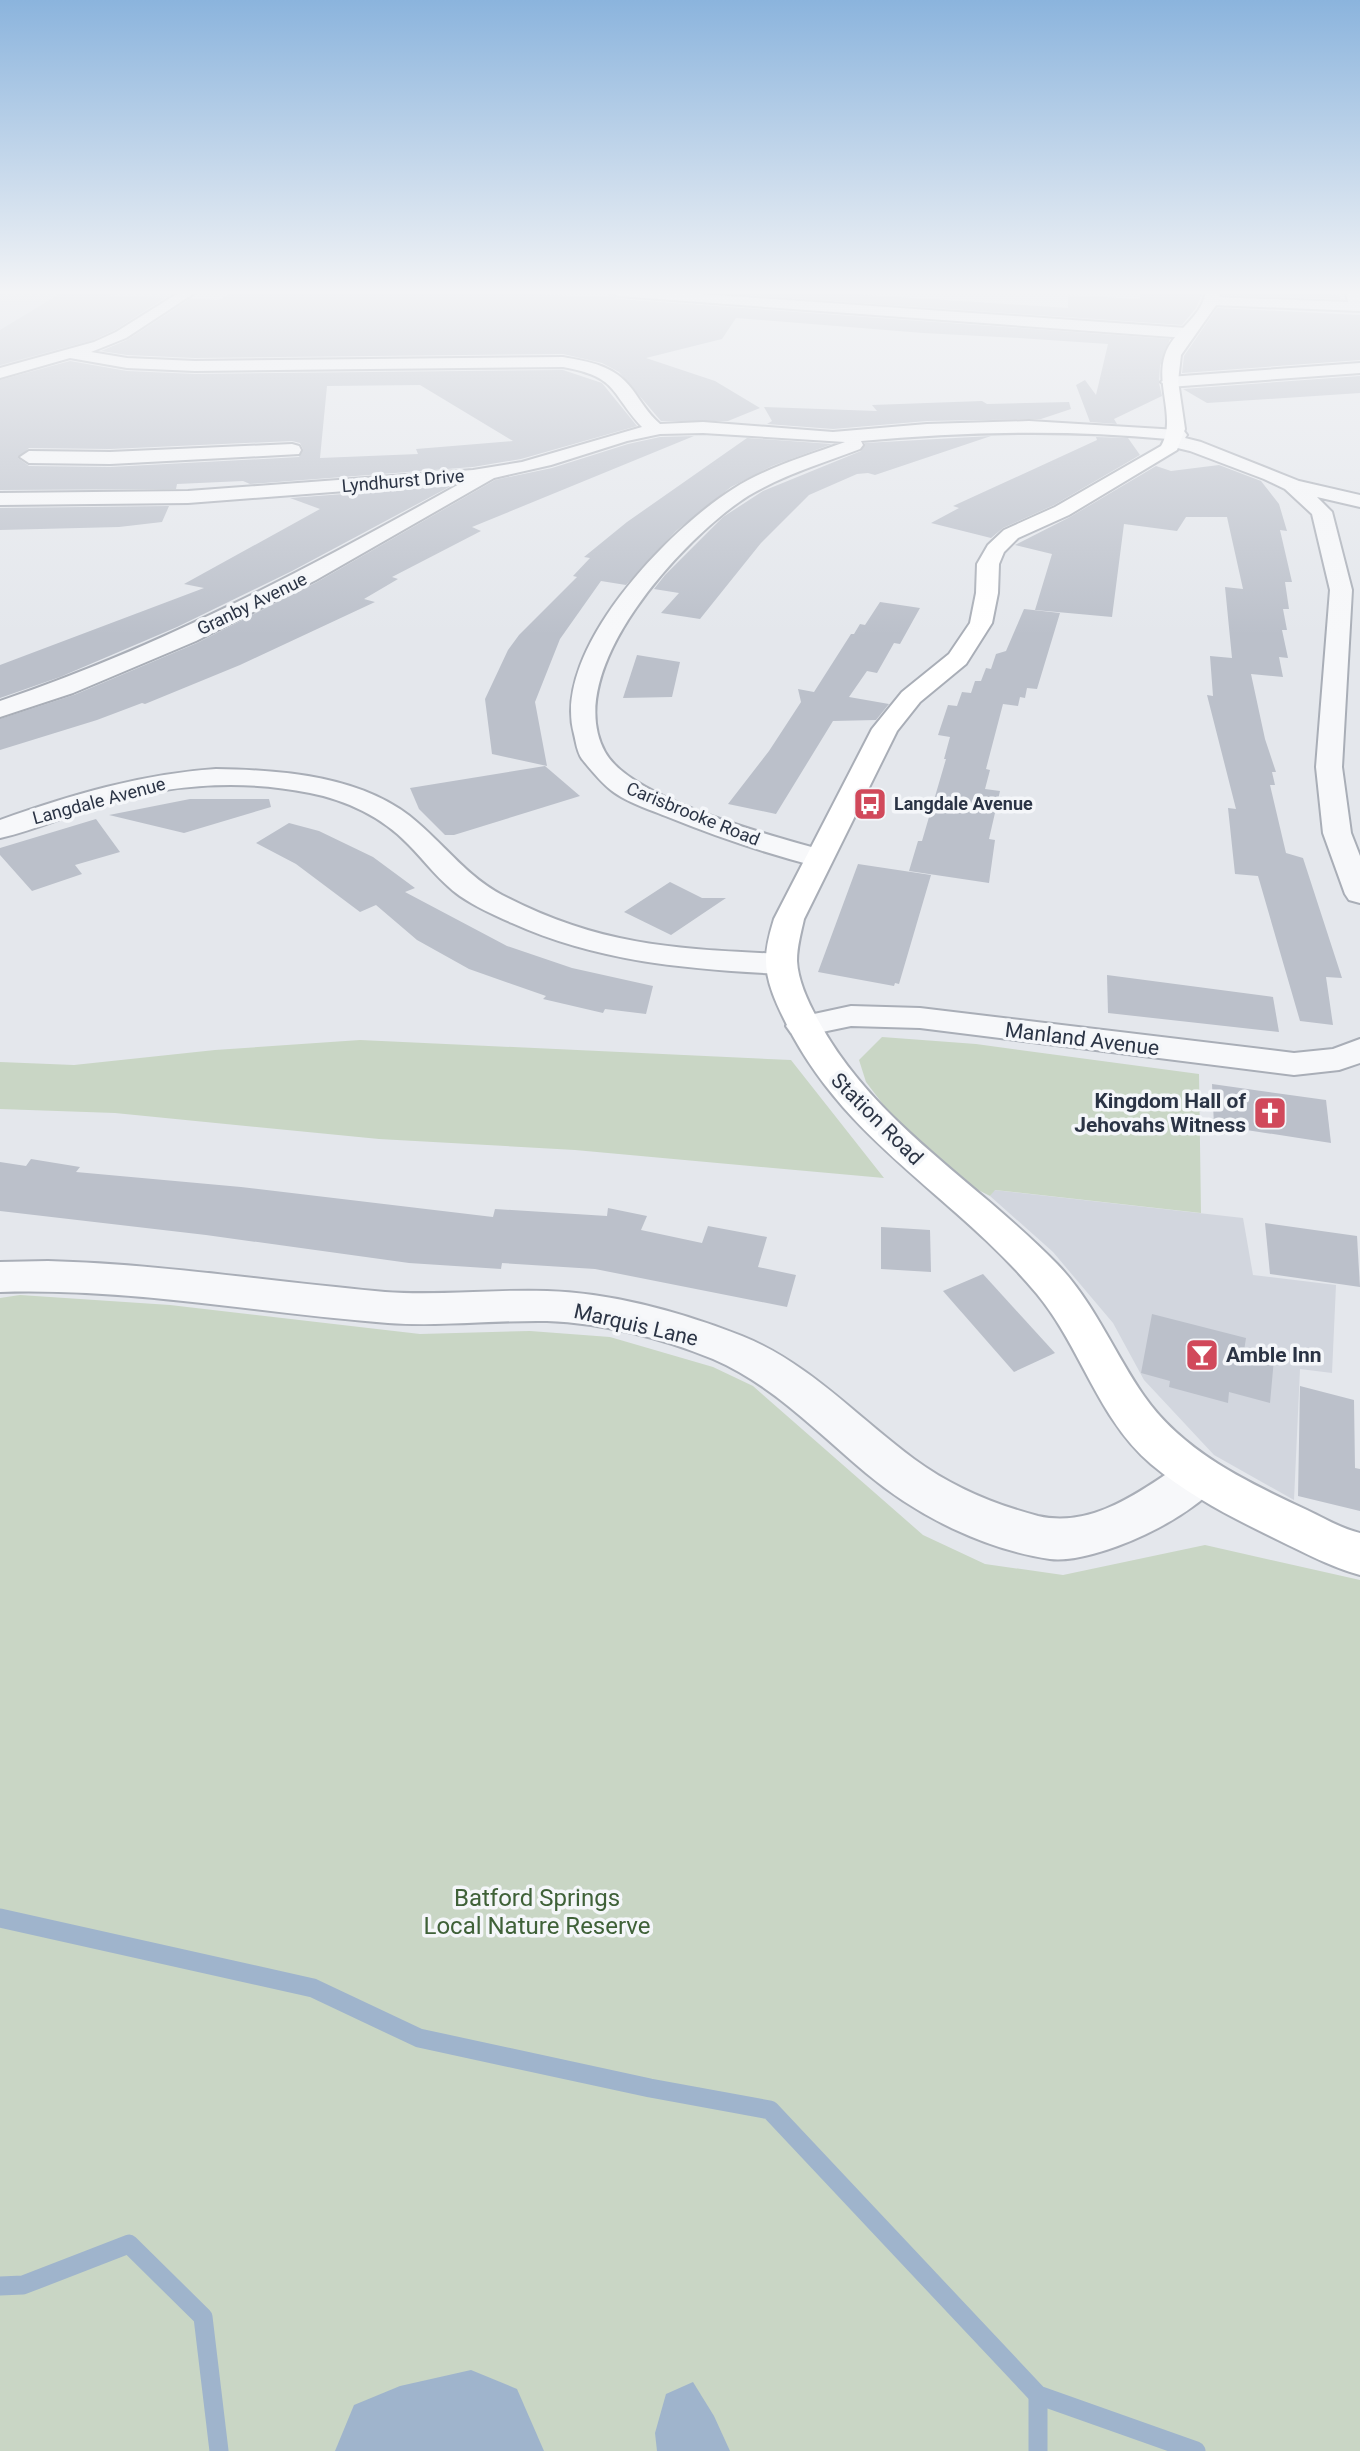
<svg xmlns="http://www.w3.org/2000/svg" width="1360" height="2451" font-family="Roboto,sans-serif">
<rect width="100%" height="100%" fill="#e4e7ec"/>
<g fill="#d2d6de">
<polygon points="0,292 175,292 95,340 0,368"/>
<polygon points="994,1190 1243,1218 1253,1275 1336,1285 1332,1373 1300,1369 1294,1500 1214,1455 1144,1380 1113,1323 1053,1252 990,1196"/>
</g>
<g fill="#c9d6c5">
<polygon points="882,1037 976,1044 1199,1074 1201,1213 995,1190 990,1196 935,1168 917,1149 866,1082 859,1060"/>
<polygon points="360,1040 791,1060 884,1178 575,1150 379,1139 115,1113 0,1109 0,1062 74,1065 215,1050"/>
<polygon points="20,1295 170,1305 420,1334 530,1331 610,1337 713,1367 753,1386 923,1535 985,1564 1063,1575 1205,1545 1360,1580 1360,2451 0,2451 0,1298"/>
</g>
<polygon fill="#9fb4cc" points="693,2382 714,2416 730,2451 657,2451 655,2433 666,2394"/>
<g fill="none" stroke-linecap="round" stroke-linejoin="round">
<g stroke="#9fb4cc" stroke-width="19">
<polyline points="0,1918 313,1988 419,2038 650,2088 770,2110 1038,2395 1196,2451"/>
<polyline points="0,2286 23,2285 129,2244 203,2317 219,2451"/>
<polyline points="1038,2395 1038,2451"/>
</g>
<polygon fill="#9fb4cc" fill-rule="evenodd" points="471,2370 517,2389 544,2451 335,2451 354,2405 400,2386"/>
</g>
<g fill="#bbc0ca" fill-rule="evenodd">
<polygon points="63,292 115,292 110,296 165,298 115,330 93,340 0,365 0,330"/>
<polygon points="232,292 472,292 608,297 609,293 618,299 1170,339 1160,366 1159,383 1162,396 1114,419 1117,424 1090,422 1076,385 1085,380 1096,395 1108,344 1019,338 923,333 736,318 722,339 646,358 715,381 760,408 728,421 661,421 619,372 602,363 563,354 195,358 127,355 101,351 127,340 190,299 219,300"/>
<polygon points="706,292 822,292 1068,308 1068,295 1140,299 1140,292 1203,292 1196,308 1182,325"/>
<polygon points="1222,292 1284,292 1339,295 1340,299 1222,295"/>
<polygon points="1217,308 1360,315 1360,360 1182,373 1184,356"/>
<path d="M70 361 127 371 195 374 563 370 602 383 637 426 521 459 473 467 250 484 243 481 177 484 176 489 0 490V380ZM420 385 513 441 416 449 418 454 320 458 327 386ZM292 441 300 443 303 449 299 457 110 467 29 466 18 458 29 448 110 449Z"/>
<polygon points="1360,376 1360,393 1207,403 1183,389"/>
<polygon points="982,401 987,404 1069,402 1071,409 1041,419 927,421 833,429 767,424 772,421 764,407 877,411 872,405"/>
<polygon points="694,436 472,527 481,531 392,577 398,579 364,599 375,602 240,665 145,704 142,703 97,720 0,750 0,719 74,695 197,643 317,582 495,480 552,468 628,444 660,437"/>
<polygon points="991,436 875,475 868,473 857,474 809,495 761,543 700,619 661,613 679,593 654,589 665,575 723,517 763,491 861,451 865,443"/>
<polygon points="1096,437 1128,438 1140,455 1054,505 1003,528 991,538 931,523 959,508 953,506 1097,440"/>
<polygon points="747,438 832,444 772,466 731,487 676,531 626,585 601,581 560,639 535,702 547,766 492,754 485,699 508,650 519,635 577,577 573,576 590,558 584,557 627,522"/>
<polygon points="1219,465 1261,481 1279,504 1287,531 1280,530 1292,582 1285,582 1289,609 1283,609 1287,630 1282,630 1288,658 1279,657 1283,677 1251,674 1265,739 1276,772 1272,772 1275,785 1270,785 1286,853 1303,858 1342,978 1326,977 1333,1025 1300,1021 1258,876 1235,874 1228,808 1236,809 1207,695 1213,696 1210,656 1232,658 1225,587 1243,589 1227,517 1186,517 1177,531 1124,524 1112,617 1035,610 1052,554 1015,545 1070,517 1156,466 1171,471"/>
<polygon points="451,486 292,571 177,627 60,677 0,698 0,665 204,588 184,584 320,509 290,498"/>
<polygon points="169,506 162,522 119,527 0,530 0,508"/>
<polygon points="880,602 920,608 900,644 894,643 877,673 867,671 849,697 889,704 876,720 833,721 776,814 728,804 769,751 801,702 798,689 814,692 851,634 854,634 860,624 865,625"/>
<polygon points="1024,609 1060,613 1037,689 1027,688 1025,698 1020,697 1018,706 1003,704 986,769 990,770 985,789 1000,791 989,839 995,840 989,883 909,871 918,841 922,841 946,759 944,759 950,737 938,735 948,705 957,706 962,692 971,693 975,681 981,681 986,668 991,669 996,654 1006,651"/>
<polygon points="637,655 680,662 672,697 623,698"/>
<polygon points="545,766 580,796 454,835 445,835 419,809 410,788"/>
<polygon points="190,799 269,799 271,807 184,833 109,815"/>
<polygon points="96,819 120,852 75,865 82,874 32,891 0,855 0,848"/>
<polygon points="289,823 319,831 373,857 415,888 405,892 507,946 572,968 653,986 646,1014 605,1009 603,1013 543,999 546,996 469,969 417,940 376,905 360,912 296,864 256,843"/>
<polygon points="858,864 931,875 899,984 895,983 894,986 818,972"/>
<polygon points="670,882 702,898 726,898 671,935 624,912"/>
<polygon points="1107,975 1273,997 1279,1032 1108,1013"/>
<polygon points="1212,1084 1326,1100 1331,1143 1214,1125"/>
<polygon points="31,1159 80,1167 76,1172 241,1187 493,1217 495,1209 607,1216 608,1208 647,1216 641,1230 702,1243 708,1226 767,1237 758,1267 796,1275 787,1307 595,1269 502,1263 501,1269 409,1263 206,1235 0,1211 0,1162 26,1166"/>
<polygon points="1265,1223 1357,1236 1360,1287 1270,1274"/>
<polygon points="881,1227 930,1230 931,1272 881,1269"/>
<polygon points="983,1274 1055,1353 1014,1372 943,1291"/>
<polygon points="1152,1314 1246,1338 1244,1351 1274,1359 1270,1403 1229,1392 1228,1403 1169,1387 1170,1381 1141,1373"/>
<polygon points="1300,1386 1354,1400 1355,1468 1360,1469 1360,1511 1298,1496"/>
</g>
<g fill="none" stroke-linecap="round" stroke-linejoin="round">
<defs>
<g id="street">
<path d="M180 292H196L126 338 91 352 127 358 195 361 563 357C590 362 614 365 632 389 641 401 648 414 660 424L703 422 833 432 927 424 1029 421 1178 430 1184 431 1187 435 1185 438 1201 442 1299 481 1360 495V507L1317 497 1332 512 1352 590 1342 767 1351 833 1360 856V903L1349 900 1345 894 1323 833 1316 767 1330 590 1312 514 1285 489 1264 479 1190 451 1169 446 1166 442 1168 439C1065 429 963 432 861 441L863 445 860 449C823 463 783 475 748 496 684 537 560 670 605 752 631 800 776 837 829 852L833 858 829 864 819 867C768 854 717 837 668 817 651 810 631 804 615 793 604 786 591 770 582 759 577 752 576 742 574 734 551 651 668 530 733 489 767 467 807 456 845 442L703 433 660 434 627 441 551 465 494 478 316 580 196 641 73 693 0 717V701C163 646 313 566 463 482L188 503 0 505V493L188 491 473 470 522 462 642 427C609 391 618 377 563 367L195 371 127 368 70 358 0 378V368L94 342 116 332Z"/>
<polygon points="611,292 673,292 1186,328 1194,333 1186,338 618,296"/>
<polygon points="1346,292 1360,292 1360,311 1213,305 1206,301 1213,297 1348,302"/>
<polygon points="1360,363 1360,373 1169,387 1161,382 1169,377"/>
<polygon points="292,444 299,446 301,450 299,454 110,464 29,463 20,457 29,451 110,452"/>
<path d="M216 769C283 770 366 776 418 823 447 848 468 877 502 895 599 946 675 949 781 954L792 957 797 964 792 971 781 974C687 969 598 962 512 923 494 915 476 907 460 896 440 882 425 861 408 844 382 817 346 800 310 793 243 779 172 784 106 803 70 814 36 830 0 838V820C71 795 141 774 216 769Z"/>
<polygon points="851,1006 920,1008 1294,1053 1333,1049 1360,1039 1360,1063 1339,1070 1294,1075 920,1028 851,1026 803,1036 791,1033 786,1026 791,1019"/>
<path d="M48 1261C161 1264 272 1282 385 1292 439 1296 493 1289 547 1291 612 1293 681 1312 742 1336 809 1363 857 1417 914 1459 952 1487 993 1504 1038 1516 1085 1527 1128 1500 1165 1475 1175 1469 1186 1459 1198 1458 1204 1457 1211 1461 1216 1463L1222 1476C1203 1515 1094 1565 1050 1559 984 1549 917 1516 866 1473 817 1432 773 1385 713 1359 662 1338 602 1323 547 1321 494 1320 441 1327 388 1323 257 1313 133 1288 0 1292V1262Z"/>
</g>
<path id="secondary" d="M1206 292H1220L1219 301 1181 355 1178 381 1185 429 1177 450 1069 515 1018 538 1004 552 999 564 998 593 992 623 966 664 920 702 897 731 804 919C801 933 797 946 797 961 798 981 808 1002 818 1020 873 1123 978 1182 1057 1264 1094 1302 1114 1353 1144 1396 1183 1452 1247 1482 1307 1510 1324 1518 1342 1529 1360 1533V1575C1331 1567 1305 1553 1278 1540 1233 1518 1189 1496 1151 1464 1098 1419 1081 1347 1037 1294 955 1195 848 1145 787 1025 777 1005 766 983 766 960 766 946 770 932 774 919L872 729 902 692 949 654 970 623 976 593 977 564 988 545 1004 530 1055 507 1161 446C1177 419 1155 385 1165 355 1173 330 1201 319 1206 292Z"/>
</defs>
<use href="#street" stroke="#a9aeb7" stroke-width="4"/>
<use href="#secondary" stroke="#a9aeb7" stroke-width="4"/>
<use href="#street" fill="#f7f8fa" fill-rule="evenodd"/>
<use href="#secondary" fill="#fff" fill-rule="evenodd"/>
</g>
<linearGradient id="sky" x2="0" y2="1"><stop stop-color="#8bb4dd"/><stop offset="0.46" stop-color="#f3f4f6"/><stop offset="1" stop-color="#f3f4f6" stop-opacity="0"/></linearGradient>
<rect width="1360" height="635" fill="url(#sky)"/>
<defs>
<symbol id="bus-square" viewBox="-11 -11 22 22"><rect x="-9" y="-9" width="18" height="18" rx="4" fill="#d1495b" stroke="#f4f6f9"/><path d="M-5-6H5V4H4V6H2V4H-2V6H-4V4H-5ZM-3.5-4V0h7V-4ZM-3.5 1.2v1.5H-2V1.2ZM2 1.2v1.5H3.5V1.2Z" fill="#fff"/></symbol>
<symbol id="church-square" viewBox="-11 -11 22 22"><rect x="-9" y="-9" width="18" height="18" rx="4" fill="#d1495b" stroke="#f4f6f9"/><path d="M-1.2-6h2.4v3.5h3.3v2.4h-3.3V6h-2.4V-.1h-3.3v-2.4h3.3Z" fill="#fff"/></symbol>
<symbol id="bar-square" viewBox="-11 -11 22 22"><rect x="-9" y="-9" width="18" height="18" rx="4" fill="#d1495b" stroke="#f4f6f9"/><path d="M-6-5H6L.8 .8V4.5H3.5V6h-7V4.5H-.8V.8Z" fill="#fff"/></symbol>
</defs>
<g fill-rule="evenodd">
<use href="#bus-square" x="851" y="785" width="38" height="38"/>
<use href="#church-square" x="1251" y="1094" width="38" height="38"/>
<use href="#bar-square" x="1183" y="1336" width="38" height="38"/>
</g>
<g text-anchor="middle" stroke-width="7" stroke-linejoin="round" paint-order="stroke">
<g font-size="18" fill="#2b3445" stroke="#f4f6f9">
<text transform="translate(403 481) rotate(-5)" y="6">Lyndhurst Drive</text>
<text transform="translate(252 604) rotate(-26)" y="6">Granby Avenue</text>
<text transform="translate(99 801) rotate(-15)" y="6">Langdale Avenue</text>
<text transform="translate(693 814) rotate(22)" y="6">Carisbrooke Road</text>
</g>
<g font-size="18" font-weight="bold" fill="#2b3445" stroke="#f4f6f9" text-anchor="start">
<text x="894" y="810">Langdale Avenue</text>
</g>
<g font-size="21" fill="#2b3445" stroke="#f4f6f9">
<text transform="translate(1082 1039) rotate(7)" y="7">Manland Avenue</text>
<text transform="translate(877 1119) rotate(45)" y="7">Station Road</text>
<text transform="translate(636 1325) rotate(13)" y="7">Marquis Lane</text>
</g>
<g font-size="21" font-weight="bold" fill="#2b3445" stroke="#f4f6f9" text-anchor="end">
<text x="1246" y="1108">Kingdom Hall of<tspan x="1246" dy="24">Jehovahs Witness</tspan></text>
<text x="1226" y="1362" text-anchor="start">Amble Inn</text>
</g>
<g font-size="24" fill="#3f6138" stroke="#f4f6f9">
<text x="537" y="1906">Batford Springs<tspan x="537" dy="28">Local Nature Reserve</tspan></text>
</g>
</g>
</svg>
